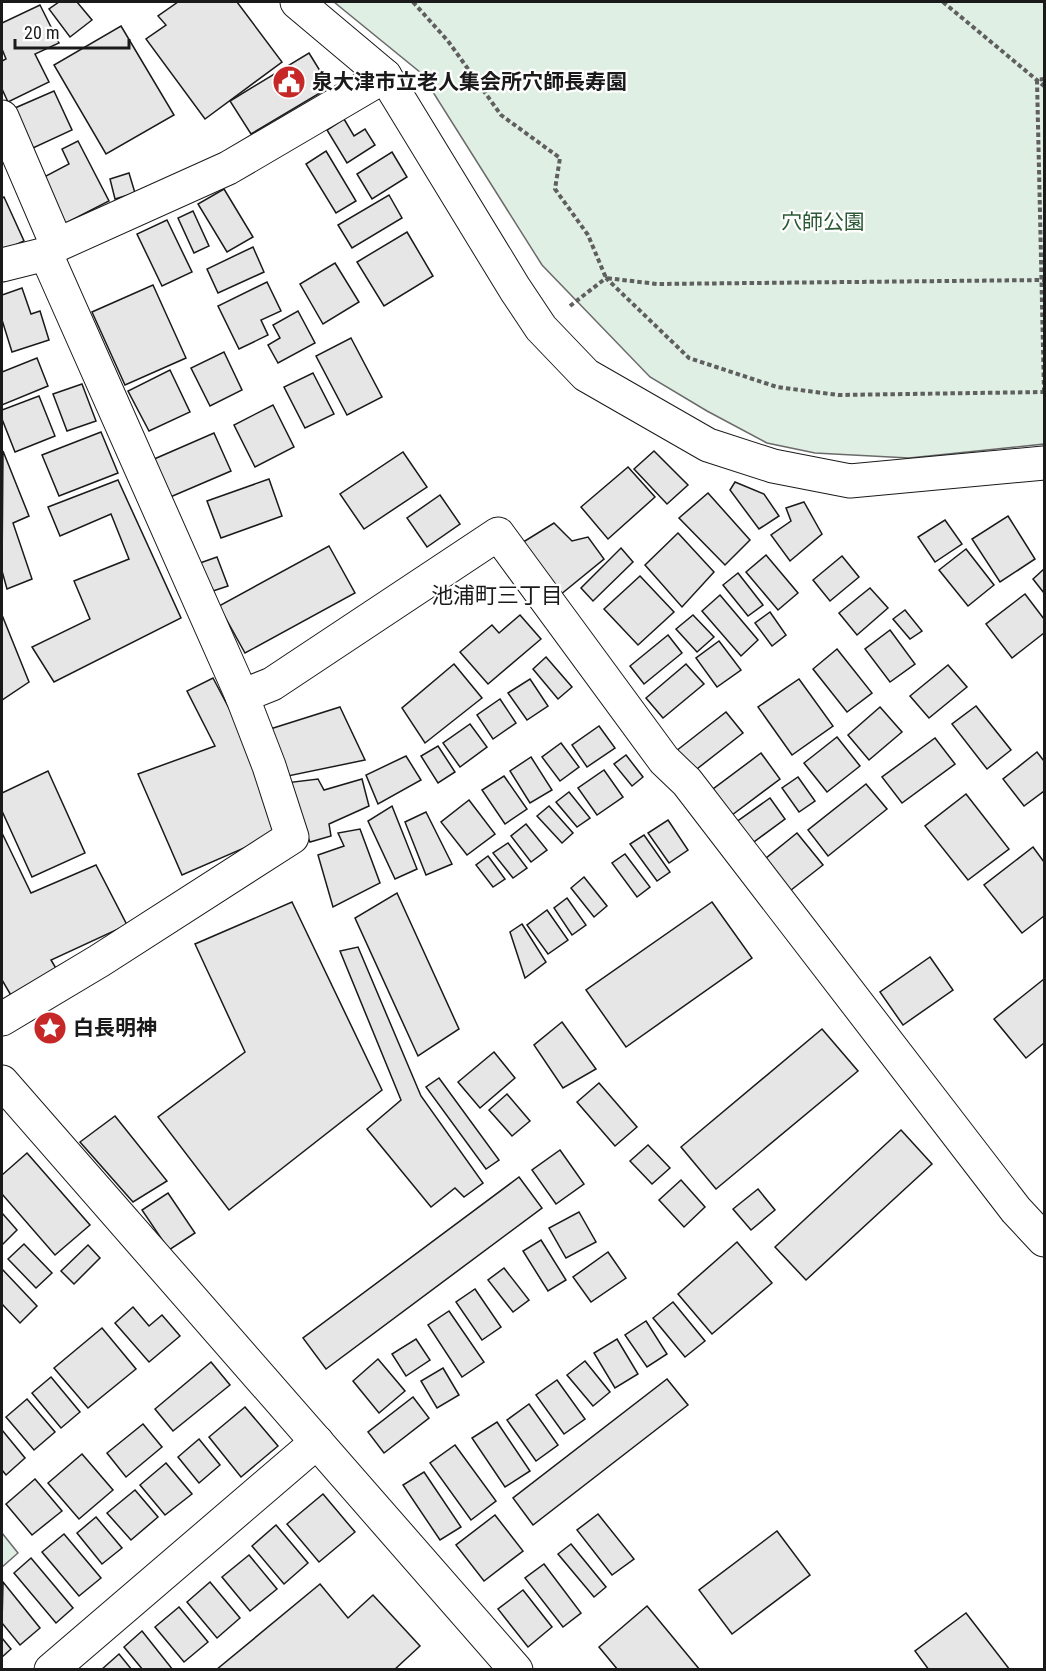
<svg xmlns="http://www.w3.org/2000/svg" width="1046" height="1671" font-family="'Roboto Condensed','Noto Sans JP',sans-serif">
<rect width="100%" height="100%" fill="#fff"/>
<g fill="#e0efe3" stroke="#6a6a6a" stroke-width="1.5">
<polygon points="334,2 1044,2 1044,444 909,458 815,453 767,443 707,411 650,377 542,265 421,73"/>
<polygon points="2,1533 18,1553 2,1567"/>
</g>
<g fill="#e6e6e6" stroke="#1a1a1a" stroke-width="1.5">
<polygon points="59,2 77,2 92,20 70,37 49,9"/>
<polygon points="178,2 237,2 282,62 205,119 146,39 166,25 158,16"/>
<polygon points="40,5 59,43 35,54 49,82 8,102 2,89 2,61 6,59 2,49 2,23"/>
<polygon points="121,26 174,115 106,154 54,65"/>
<polygon points="309,53 330,87 251,134 230,101"/>
<polygon points="54,91 72,130 33,148 15,108"/>
<polygon points="344,119 354,136 365,129 375,145 347,163 327,130"/>
<polygon points="78,141 109,201 64,224 44,177 69,164 62,149"/>
<polygon points="326,151 356,201 336,213 306,164"/>
<polygon points="392,152 407,177 372,199 357,174"/>
<polygon points="129,173 135,193 115,199 110,179"/>
<polygon points="224,189 253,237 227,252 198,204"/>
<polygon points="389,195 402,218 352,248 338,225"/>
<polygon points="4,197 24,241 2,251 2,198"/>
<polygon points="193,211 209,246 194,253 178,218"/>
<polygon points="167,220 192,272 162,286 137,234"/>
<polygon points="407,232 433,276 384,306 357,262"/>
<polygon points="253,247 264,272 218,293 207,269"/>
<polygon points="335,263 359,302 323,324 300,284"/>
<polygon points="267,282 281,311 261,320 268,335 239,349 218,306"/>
<polygon points="153,285 186,358 125,385 92,312"/>
<polygon points="22,288 31,314 40,311 49,340 12,352 2,320 2,295"/>
<polygon points="298,311 315,343 278,363 268,345 280,338 273,325"/>
<polygon points="351,338 382,397 347,415 316,356"/>
<polygon points="224,352 242,390 210,406 191,368"/>
<polygon points="37,358 48,386 2,405 2,372"/>
<polygon points="170,370 190,412 149,431 128,391"/>
<polygon points="313,373 334,414 305,428 284,387"/>
<polygon points="82,384 96,421 67,431 53,394"/>
<polygon points="39,396 55,436 15,452 2,419 2,410"/>
<polygon points="273,405 294,447 255,467 234,425"/>
<polygon points="101,432 118,473 59,496 42,455"/>
<polygon points="214,433 231,471 168,498 152,460"/>
<polygon points="3,451 29,516 13,523 32,579 7,589 2,571"/>
<polygon points="654,451 688,485 667,504 634,469"/>
<polygon points="403,452 427,487 364,529 340,494"/>
<polygon points="628,467 655,497 608,539 581,507"/>
<polygon points="269,479 282,516 221,538 207,501"/>
<polygon points="118,480 181,618 54,682 32,647 90,619 74,581 129,559 111,514 60,536 48,507"/>
<polygon points="735,482 764,494 779,516 759,529 730,490"/>
<polygon points="708,493 750,540 725,565 679,518"/>
<polygon points="440,495 460,524 427,547 407,518"/>
<polygon points="804,502 822,534 790,561 771,535 791,521 786,508"/>
<polygon points="1008,516 1035,559 1000,582 972,539"/>
<polygon points="945,520 962,544 935,562 918,537"/>
<polygon points="554,523 572,541 588,537 604,559 560,595 520,544"/>
<polygon points="678,533 714,572 682,607 645,565"/>
<polygon points="329,546 355,593 245,653 219,606"/>
<polygon points="621,548 633,562 593,601 581,588"/>
<polygon points="966,549 994,585 968,606 939,570"/>
<polygon points="766,555 798,593 778,610 746,572"/>
<polygon points="842,556 859,577 830,601 813,580"/>
<polygon points="217,557 228,586 210,592 200,563"/>
<polygon points="1044,569 1044,593 1033,579"/>
<polygon points="738,573 763,605 748,616 723,585"/>
<polygon points="640,576 674,612 638,645 604,609"/>
<polygon points="870,588 888,608 857,635 839,613"/>
<polygon points="1025,594 1044,619 1044,633 1012,658 986,624"/>
<polygon points="720,595 758,640 741,656 702,611"/>
<polygon points="905,610 922,631 910,639 893,619"/>
<polygon points="770,612 786,635 772,646 755,623"/>
<polygon points="2,615 29,682 2,700"/>
<polygon points="520,615 541,639 488,684 460,652 492,625 499,633"/>
<polygon points="693,615 714,637 697,652 676,629"/>
<polygon points="890,630 915,664 890,682 865,649"/>
<polygon points="668,635 682,653 644,684 630,666"/>
<polygon points="719,641 741,670 717,687 696,658"/>
<polygon points="837,649 872,693 847,712 813,669"/>
<polygon points="546,657 572,687 558,699 533,669"/>
<polygon points="454,664 482,698 425,743 402,708"/>
<polygon points="686,664 704,684 663,718 646,698"/>
<polygon points="948,665 967,687 929,718 910,696"/>
<polygon points="213,678 251,750 280,825 267,838 182,875 138,774 215,746 187,691"/>
<polygon points="530,679 548,706 527,720 508,693"/>
<polygon points="799,679 833,726 792,755 758,707"/>
<polygon points="500,699 516,723 493,739 477,715"/>
<polygon points="976,706 1011,750 987,769 952,724"/>
<polygon points="340,707 365,760 288,776 267,730"/>
<polygon points="880,707 902,732 869,760 848,735"/>
<polygon points="726,712 743,733 693,772 676,751"/>
<polygon points="470,724 487,747 460,767 443,743"/>
<polygon points="599,726 615,748 587,767 572,745"/>
<polygon points="837,737 860,766 827,792 804,763"/>
<polygon points="935,738 955,764 902,803 882,777"/>
<polygon points="561,743 579,767 560,781 542,757"/>
<polygon points="438,746 455,772 438,783 421,756"/>
<polygon points="1037,752 1044,761 1044,791 1024,806 1003,779"/>
<polygon points="761,753 780,779 728,818 709,792"/>
<polygon points="626,755 643,777 632,786 614,764"/>
<polygon points="406,756 421,780 378,804 366,775"/>
<polygon points="531,757 552,790 530,803 510,771"/>
<polygon points="604,770 623,797 597,815 578,788"/>
<polygon points="48,771 85,853 32,877 2,811 2,793"/>
<polygon points="504,776 527,809 505,824 482,790"/>
<polygon points="798,777 815,801 799,812 782,788"/>
<polygon points="318,779 324,790 362,779 369,806 329,824 331,836 310,842 285,783"/>
<polygon points="866,784 887,809 828,856 808,830"/>
<polygon points="569,792 590,818 577,827 556,802"/>
<polygon points="966,794 1009,849 968,880 925,826"/>
<polygon points="770,798 785,819 747,847 732,825"/>
<polygon points="469,800 495,834 467,855 441,822"/>
<polygon points="392,806 417,869 395,879 368,821"/>
<polygon points="549,806 573,833 562,843 537,816"/>
<polygon points="426,812 452,864 426,875 405,822"/>
<polygon points="668,820 688,850 669,863 648,833"/>
<polygon points="526,824 547,850 531,862 511,836"/>
<polygon points="360,829 380,883 333,907 318,855 344,846 338,833"/>
<polygon points="2,833 31,893 96,865 127,925 51,960 60,975 12,997 2,980"/>
<polygon points="797,833 823,865 786,894 761,862"/>
<polygon points="644,835 670,872 657,881 630,844"/>
<polygon points="508,843 527,868 513,878 493,853"/>
<polygon points="1033,847 1044,862 1044,916 1022,933 984,885"/>
<polygon points="625,854 650,887 637,897 612,863"/>
<polygon points="488,856 505,879 493,887 476,865"/>
<polygon points="584,877 607,906 594,917 571,888"/>
<polygon points="397,893 459,1029 418,1056 355,918"/>
<polygon points="567,898 586,925 572,935 554,908"/>
<polygon points="292,902 382,1090 229,1210 158,1117 245,1052 195,944"/>
<polygon points="712,902 752,958 626,1047 586,990"/>
<polygon points="547,910 568,940 548,954 527,925"/>
<polygon points="522,924 546,962 525,978 510,932"/>
<polygon points="358,947 421,1096 483,1183 464,1197 455,1188 431,1207 367,1129 401,1100 340,951"/>
<polygon points="930,957 953,990 903,1025 880,992"/>
<polygon points="1044,979 1044,1043 1026,1058 994,1019"/>
<polygon points="562,1022 596,1069 563,1088 534,1045"/>
<polygon points="822,1029 858,1071 716,1189 681,1147"/>
<polygon points="494,1052 515,1078 480,1108 458,1082"/>
<polygon points="439,1078 499,1160 486,1169 426,1087"/>
<polygon points="599,1083 637,1127 615,1146 577,1102"/>
<polygon points="507,1094 530,1121 512,1136 489,1110"/>
<polygon points="115,1116 167,1181 133,1202 80,1142"/>
<polygon points="901,1130 932,1164 806,1280 775,1247"/>
<polygon points="648,1145 670,1168 652,1184 630,1161"/>
<polygon points="560,1150 584,1184 556,1204 532,1170"/>
<polygon points="27,1153 90,1225 55,1255 2,1194 2,1175"/>
<polygon points="519,1177 542,1208 326,1369 303,1338"/>
<polygon points="681,1180 705,1207 684,1227 659,1200"/>
<polygon points="758,1189 775,1210 751,1230 733,1209"/>
<polygon points="168,1193 195,1233 169,1250 142,1210"/>
<polygon points="579,1212 596,1242 566,1258 549,1228"/>
<polygon points="2,1213 17,1230 2,1245"/>
<polygon points="541,1240 566,1280 548,1291 523,1251"/>
<polygon points="737,1242 772,1283 712,1334 678,1294"/>
<polygon points="24,1244 52,1273 36,1288 8,1259"/>
<polygon points="88,1245 100,1258 74,1284 61,1271"/>
<polygon points="608,1252 626,1278 591,1302 573,1277"/>
<polygon points="504,1268 529,1300 513,1312 488,1280"/>
<polygon points="2,1269 37,1306 20,1323 2,1304"/>
<polygon points="475,1289 501,1327 482,1340 456,1302"/>
<polygon points="673,1302 705,1341 685,1357 653,1318"/>
<polygon points="133,1307 149,1326 162,1315 180,1336 149,1362 115,1323"/>
<polygon points="449,1311 484,1362 462,1377 428,1325"/>
<polygon points="646,1321 667,1354 647,1367 625,1335"/>
<polygon points="102,1328 136,1369 88,1408 54,1368"/>
<polygon points="416,1339 430,1360 406,1376 392,1354"/>
<polygon points="617,1339 638,1374 615,1388 594,1353"/>
<polygon points="378,1359 405,1391 379,1413 353,1381"/>
<polygon points="585,1361 610,1392 593,1406 567,1375"/>
<polygon points="211,1362 230,1385 173,1431 155,1409"/>
<polygon points="443,1368 459,1395 437,1408 421,1381"/>
<polygon points="51,1377 80,1412 61,1428 32,1393"/>
<polygon points="667,1379 688,1405 533,1525 513,1498"/>
<polygon points="557,1380 585,1419 564,1434 536,1395"/>
<polygon points="413,1397 429,1418 384,1453 368,1432"/>
<polygon points="27,1399 55,1432 34,1450 6,1417"/>
<polygon points="529,1404 558,1445 536,1461 507,1420"/>
<polygon points="245,1407 278,1446 241,1477 209,1437"/>
<polygon points="497,1422 530,1471 505,1487 472,1438"/>
<polygon points="143,1424 162,1447 126,1477 107,1453"/>
<polygon points="2,1430 25,1458 6,1475 2,1470"/>
<polygon points="199,1439 220,1465 199,1483 178,1457"/>
<polygon points="455,1445 496,1501 471,1520 430,1463"/>
<polygon points="82,1454 113,1490 79,1519 48,1483"/>
<polygon points="166,1463 192,1494 165,1515 140,1485"/>
<polygon points="424,1472 461,1527 440,1540 403,1485"/>
<polygon points="35,1479 62,1511 32,1535 6,1504"/>
<polygon points="135,1490 158,1517 131,1540 107,1513"/>
<polygon points="323,1494 355,1532 319,1562 287,1524"/>
<polygon points="598,1514 634,1559 612,1575 577,1530"/>
<polygon points="495,1515 523,1551 484,1581 456,1545"/>
<polygon points="96,1517 122,1548 102,1564 77,1533"/>
<polygon points="276,1525 308,1563 284,1584 252,1546"/>
<polygon points="777,1531 810,1575 732,1634 699,1590"/>
<polygon points="64,1534 101,1578 79,1596 42,1552"/>
<polygon points="571,1544 606,1587 594,1597 558,1554"/>
<polygon points="249,1555 277,1589 250,1611 222,1577"/>
<polygon points="31,1558 73,1608 56,1623 14,1573"/>
<polygon points="544,1564 581,1613 563,1627 525,1578"/>
<polygon points="3,1582 40,1628 20,1645 2,1623"/>
<polygon points="210,1582 240,1618 217,1638 187,1602"/>
<polygon points="320,1584 348,1618 373,1595 420,1646 394,1670 216,1670"/>
<polygon points="523,1590 552,1627 528,1647 498,1609"/>
<polygon points="647,1606 700,1670 618,1670 599,1647"/>
<polygon points="179,1607 208,1642 184,1662 155,1627"/>
<polygon points="966,1613 1010,1670 929,1670 915,1651"/>
<polygon points="142,1631 173,1670 143,1670 124,1647"/>
<polygon points="2,1638 11,1649 2,1657"/>
<polygon points="119,1654 132,1670 101,1670"/>
</g>
<g fill="none" stroke-linecap="round" stroke-linejoin="round">
<defs>
<g id="minor">
<polyline points="297,2 385,76 515,289 541,328 586,375 708,445 773,466 850,481 1044,463"/>
<polyline points="2,117 57,245"/>
<polyline points="2,265 46,254 57,245 228,168 385,76"/>
<polyline points="242,696 272,684 498,534 664,760 687,782 1016,1210 1044,1240"/>
<polyline points="2,1019 99,961 292,837 269,766 242,696 46,254"/>
<polyline points="2,1082 516,1670"/>
<polyline points="51,1670 317,1442"/>
</g>
</defs>
<use href="#minor" stroke="#1a1a1a" stroke-width="35"/>
<g stroke="#5f5f5f" stroke-width="4" stroke-dasharray="4.5 3" stroke-linecap="butt">
<polyline points="413,2 448,41 501,115 560,158 555,189 588,235 606,278 657,284 1044,280"/>
<polyline points="943,2 1044,86"/>
<polyline points="570,306 606,278 689,358 777,387 838,395 1044,392"/>
<polyline points="1044,392 1037,80 1044,79"/>
</g>
<use href="#minor" stroke="#fff" stroke-width="33"/>
</g>
<defs>
<symbol id="civic-disc" viewBox="-11 -11 22 22"><circle r="9.5" fill="#c62828" stroke="#fff"/><path d="M-.6-6.5H3V-4.5H.6V-3L4-1V1h2V6H-6V1h2V-1L-.6-3ZM-1.2 2.5V6h2.4V2.5Z" fill="#fff"/></symbol>
<symbol id="sight-disc" viewBox="-11 -11 22 22"><circle r="9.5" fill="#c62828" stroke="#fff"/><path d="M0-6L1.8-2.2L6-1.7L2.9 1.2L3.7 5.4L0 3.3L-3.7 5.4L-2.9 1.2L-6-1.7L-1.8-2.2Z" fill="#fff"/></symbol>
</defs>
<g fill-rule="evenodd">
<use href="#civic-disc" x="270" y="63" width="38" height="38"/>
<use href="#sight-disc" x="31" y="1009" width="38" height="38"/>
</g>
<g text-anchor="middle" stroke-width="4.5" stroke-linejoin="round" paint-order="stroke">
<g font-size="21" font-weight="bold" fill="#1a1a1a" stroke="#fff" text-anchor="start">
<text x="312" y="89">泉大津市立老人集会所穴師長寿園</text>
<text x="73" y="1035">白長明神</text>
</g>
<g font-size="21" fill="#2b5a34" stroke="#fff">
<text x="823" y="229">穴師公園</text>
</g>
<g font-size="22" fill="#1a1a1a" stroke="#fff">
<text x="497" y="603">池浦町三丁目</text>
</g>
</g>
<rect width="1046" height="1671" fill="none" stroke="#1a1a1a" stroke-width="6"/>
<path d="M15 39v9h114v-9" fill="none" stroke="#1a1a1a" stroke-width="3"/>
<text x="24" y="39" font-size="18" fill="#1a1a1a" stroke="#ffffff" stroke-width="4.5" paint-order="stroke">20 m</text>
</svg>
